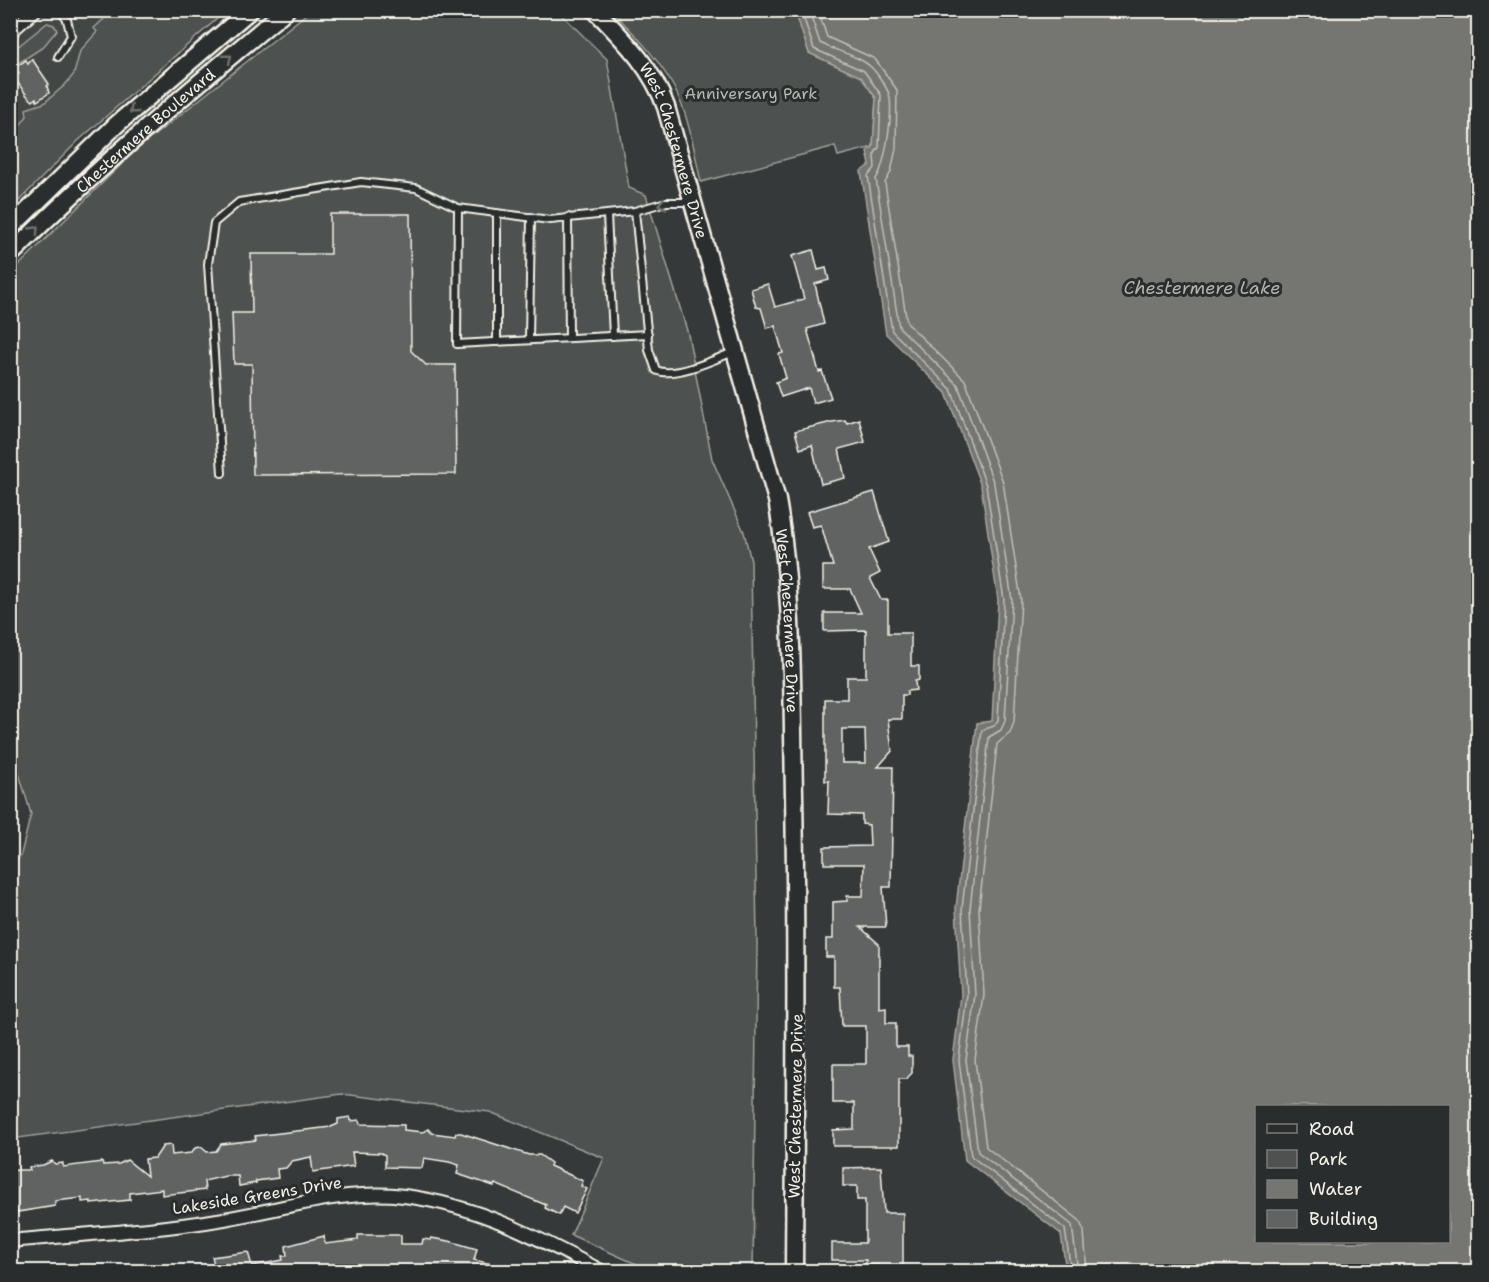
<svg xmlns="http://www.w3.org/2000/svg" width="1489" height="1282" font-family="'Shantell Sans',sans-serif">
<rect width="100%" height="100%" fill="#363939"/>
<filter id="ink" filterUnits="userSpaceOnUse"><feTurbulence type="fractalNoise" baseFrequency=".0167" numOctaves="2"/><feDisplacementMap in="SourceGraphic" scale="12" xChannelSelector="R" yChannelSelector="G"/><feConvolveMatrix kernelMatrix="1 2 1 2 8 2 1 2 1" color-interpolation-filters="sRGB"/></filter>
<g filter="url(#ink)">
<polygon fill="#434645" points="11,11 195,11 11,173"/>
<g fill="#4e514f" stroke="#a1a19c" stroke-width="1.5">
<polygon points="98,11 226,11 78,141 11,209 11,124 14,127 21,124 27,116 26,109 44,103 65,85 74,74 80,51 97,32 94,28 105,18"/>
<polygon points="310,11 558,11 607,59 629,188 646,195 688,334 712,459 744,532 751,561 757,941 753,1271 652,1271 571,1235 604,1158 490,1112 342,1094 11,1139 10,874 21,854 31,814 10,743 11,273 135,151"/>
<path d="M612 11H795L809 53 861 77 876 98 873 147 838 156 835 146 701 182C695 155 690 123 679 98 664 64 637 36 612 11Z"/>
<polygon points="47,23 54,25 57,30 43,47 11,68 11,52"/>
</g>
<path fill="#757572" stroke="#a8a7a1" stroke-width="1.5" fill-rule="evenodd" d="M795 11H1478V1271H1066L1061 1234 965 1160 953 1060 961 995 956 908 977 723 992 721 998 600 981 486 946 393 886 334 861 171 870 165 867 151 873 147 876 98 861 77 809 53ZM1256 1106H1448V1242H1256Z"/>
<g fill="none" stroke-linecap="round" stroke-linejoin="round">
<g stroke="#c1bfb9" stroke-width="1.5">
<polyline points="801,10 814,49 864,71 881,95 879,147 874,155 875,168 868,176 892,331 951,389 986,485 1004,600 998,720 994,726 982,730 962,909 967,995 959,1060 971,1156 1065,1229 1071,1272"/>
<path d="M809 10 820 43C835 51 858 55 871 67 877 73 886 86 889 94 894 111 885 166 876 179L899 327 958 385 994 484 1012 600 1005 721 1001 730 989 737 970 909 975 995 966 1060 978 1152 1072 1225 1078 1272"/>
<polyline points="818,10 827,37 875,59 897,90 896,148 891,172 885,183 907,323 965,380 1003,482 1021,600 1014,722 1010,733 997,744 979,909 984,995 975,1060 986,1147 1079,1220 1084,1231 1087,1272"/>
</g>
</g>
<g fill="#616362" stroke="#f4f1e8" stroke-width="1.5" fill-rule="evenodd">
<polygon points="32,59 49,84 47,86 49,93 37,101 36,98 33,101 28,97 12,75 19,73 15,68 26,60 28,64"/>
<polygon points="330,214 410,214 411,351 426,365 455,365 456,474 253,475 252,364 234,364 232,313 252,313 251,254 330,254"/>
<polygon points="813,250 818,270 826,268 829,280 815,284 824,324 807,329 819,372 822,371 831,398 813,403 809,388 781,397 776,382 786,378 779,354 783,353 775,326 767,328 761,308 756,307 751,289 768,284 775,307 804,299 792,256"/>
<polygon points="859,419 865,442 839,449 845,478 821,484 812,445 800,449 795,431 832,422 845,420 847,423"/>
<path d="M874 492 889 542 869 549 880 573 870 578 881 600H888V633H911V666H919V680L915 681 916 690 907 691V695H902V719H888L892 751 878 767H893L891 887H883L886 927H860L879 944V1008L886 1007V1023H896V1047H908V1056H912V1073L906 1079H899V1146H833V1130L854 1129V1103H833V1064H866V1026H842L840 987H834V957H826V939H833V902L847 901V896H863L864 864H824V847L870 846 869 825 862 824V815L828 814 829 781H825V699H847V677H866V630L824 631V613H861L850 589H823V566H833L821 525 812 527 807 512ZM842 729H865L866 763H842Z"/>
<polygon points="350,1117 351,1121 359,1120 360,1124 404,1125 404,1130 423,1132 428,1129 432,1133 455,1136 456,1133 461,1133 529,1155 540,1155 551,1163 550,1166 583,1181 581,1186 587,1189 575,1213 563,1207 559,1215 545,1208 546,1205 495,1184 494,1186 457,1174 459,1165 449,1162 424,1158 422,1168 385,1167 385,1155 381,1153 352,1152 354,1166 313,1172 311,1157 292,1161 286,1168 277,1169 278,1178 256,1181 256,1183 239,1186 238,1176 226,1176 204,1181 205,1190 162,1195 162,1189 130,1193 130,1200 91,1204 91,1201 82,1202 82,1198 55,1201 55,1206 11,1213 10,1173 16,1170 30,1170 29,1167 43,1165 52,1161 55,1164 63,1163 63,1167 102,1162 103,1165 119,1164 127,1160 147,1176 145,1159 155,1158 163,1146 171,1145 172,1155 191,1153 195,1148 201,1147 207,1152 216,1151 221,1144 256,1140 255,1136 331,1127 338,1124 338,1119"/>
<polygon points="881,1167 884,1213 903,1213 903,1272 878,1272 878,1265 865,1265 866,1260 832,1260 832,1243 865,1243 865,1200 857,1200 857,1186 843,1186 843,1168"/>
<polygon points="358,1235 401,1235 401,1244 422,1244 423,1239 431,1240 431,1238 449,1241 477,1249 474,1260 505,1267 504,1272 383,1272 356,1269 334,1272 216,1272 212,1257 248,1252 252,1266 283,1260 282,1256 287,1256 286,1246 324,1236 325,1244 358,1240"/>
</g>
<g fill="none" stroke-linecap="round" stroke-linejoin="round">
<defs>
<g id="lane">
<polyline points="58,57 71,36 67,20 60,10"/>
<path d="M635 211 649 350 656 370C673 379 716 359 733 352"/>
<polyline points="497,213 497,342"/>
<polyline points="607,215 613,336"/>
<polyline points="568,217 569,338"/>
<polyline points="648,334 457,344 458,208 550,220 635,211 666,202 690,202"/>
<polyline points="529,340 531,217"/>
<polyline points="222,473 208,264 214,223 239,202 361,182 416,188 458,208"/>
</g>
<g id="street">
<polyline points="10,32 35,10"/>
<path d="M10 1241C81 1234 154 1231 224 1219 284 1209 342 1189 404 1196 477 1205 539 1238 603 1272"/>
</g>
<g id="secondary">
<path id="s1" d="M595 10C624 40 652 67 666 107L777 500C794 598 792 696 794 795 797 954 795 1112 794 1272"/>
<polyline points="10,228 117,124 250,10"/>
<path id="s2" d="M10 255C97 168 191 89 286 10"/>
</g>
</defs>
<use href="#lane" stroke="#f4f1e8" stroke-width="10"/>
<use href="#street" stroke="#f4f1e8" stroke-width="16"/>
<use href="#secondary" stroke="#f4f1e8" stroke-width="21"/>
<use href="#lane" stroke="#2a2d2e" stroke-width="6"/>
<use href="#street" stroke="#2a2d2e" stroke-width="12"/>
<use href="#secondary" stroke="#2a2d2e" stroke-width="16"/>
</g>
<defs><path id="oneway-chevron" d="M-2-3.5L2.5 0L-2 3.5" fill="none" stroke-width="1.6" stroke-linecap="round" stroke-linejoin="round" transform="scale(1.5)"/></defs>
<g stroke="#71726f">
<use href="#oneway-chevron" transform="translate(228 58) rotate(-39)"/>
<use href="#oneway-chevron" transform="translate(133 110) rotate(139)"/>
<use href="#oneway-chevron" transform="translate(662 204) rotate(167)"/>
<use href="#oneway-chevron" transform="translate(35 230) rotate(-46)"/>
</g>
</g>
<g text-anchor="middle" stroke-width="6" stroke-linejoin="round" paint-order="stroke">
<g font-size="16" fill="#bab9b2" stroke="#2a2d2e">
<text x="751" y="99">Anniversary Park</text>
</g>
<g font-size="16" fill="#f4f1e8" stroke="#2a2d2e">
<text dy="6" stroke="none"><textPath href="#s2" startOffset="184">Chestermere Boulevard</textPath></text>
<text dy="6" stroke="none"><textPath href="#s1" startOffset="165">West Chestermere Drive</textPath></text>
<text dy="6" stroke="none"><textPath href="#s1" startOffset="651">West Chestermere Drive</textPath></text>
<text transform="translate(795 1106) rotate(-89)" y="6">West Chestermere Drive</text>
<text transform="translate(257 1195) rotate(-9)" y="6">Lakeside Greens Drive</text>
</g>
<g font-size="18" font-style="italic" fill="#b4b3ad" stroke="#2a2d2e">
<text x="1202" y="294">Chestermere Lake</text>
</g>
</g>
<rect width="1489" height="1282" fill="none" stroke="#2a2d2e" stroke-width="36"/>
<rect x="18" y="18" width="1453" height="1246" fill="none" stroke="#f4f1e8" stroke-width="2" filter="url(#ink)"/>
<rect x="1255" y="1105" width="195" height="138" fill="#2a2d2e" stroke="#7b7b78" stroke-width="1.5"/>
<rect x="1267" y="1124" width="30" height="9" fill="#2a2d2e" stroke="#7b7b78" stroke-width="1.5"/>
<text x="1309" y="1135" font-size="18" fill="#f4f1e8">Road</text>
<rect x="1267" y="1150" width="30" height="18" fill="#4e514f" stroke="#7b7b78" stroke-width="1.5"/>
<text x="1309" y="1165" font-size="18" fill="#f4f1e8">Park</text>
<rect x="1267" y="1180" width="30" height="18" fill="#757572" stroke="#7b7b78" stroke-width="1.5"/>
<text x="1309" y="1195" font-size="18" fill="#f4f1e8">Water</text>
<rect x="1267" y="1210" width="30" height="18" fill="#616362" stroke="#7b7b78" stroke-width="1.5"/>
<text x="1309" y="1225" font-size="18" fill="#f4f1e8">Building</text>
</svg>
